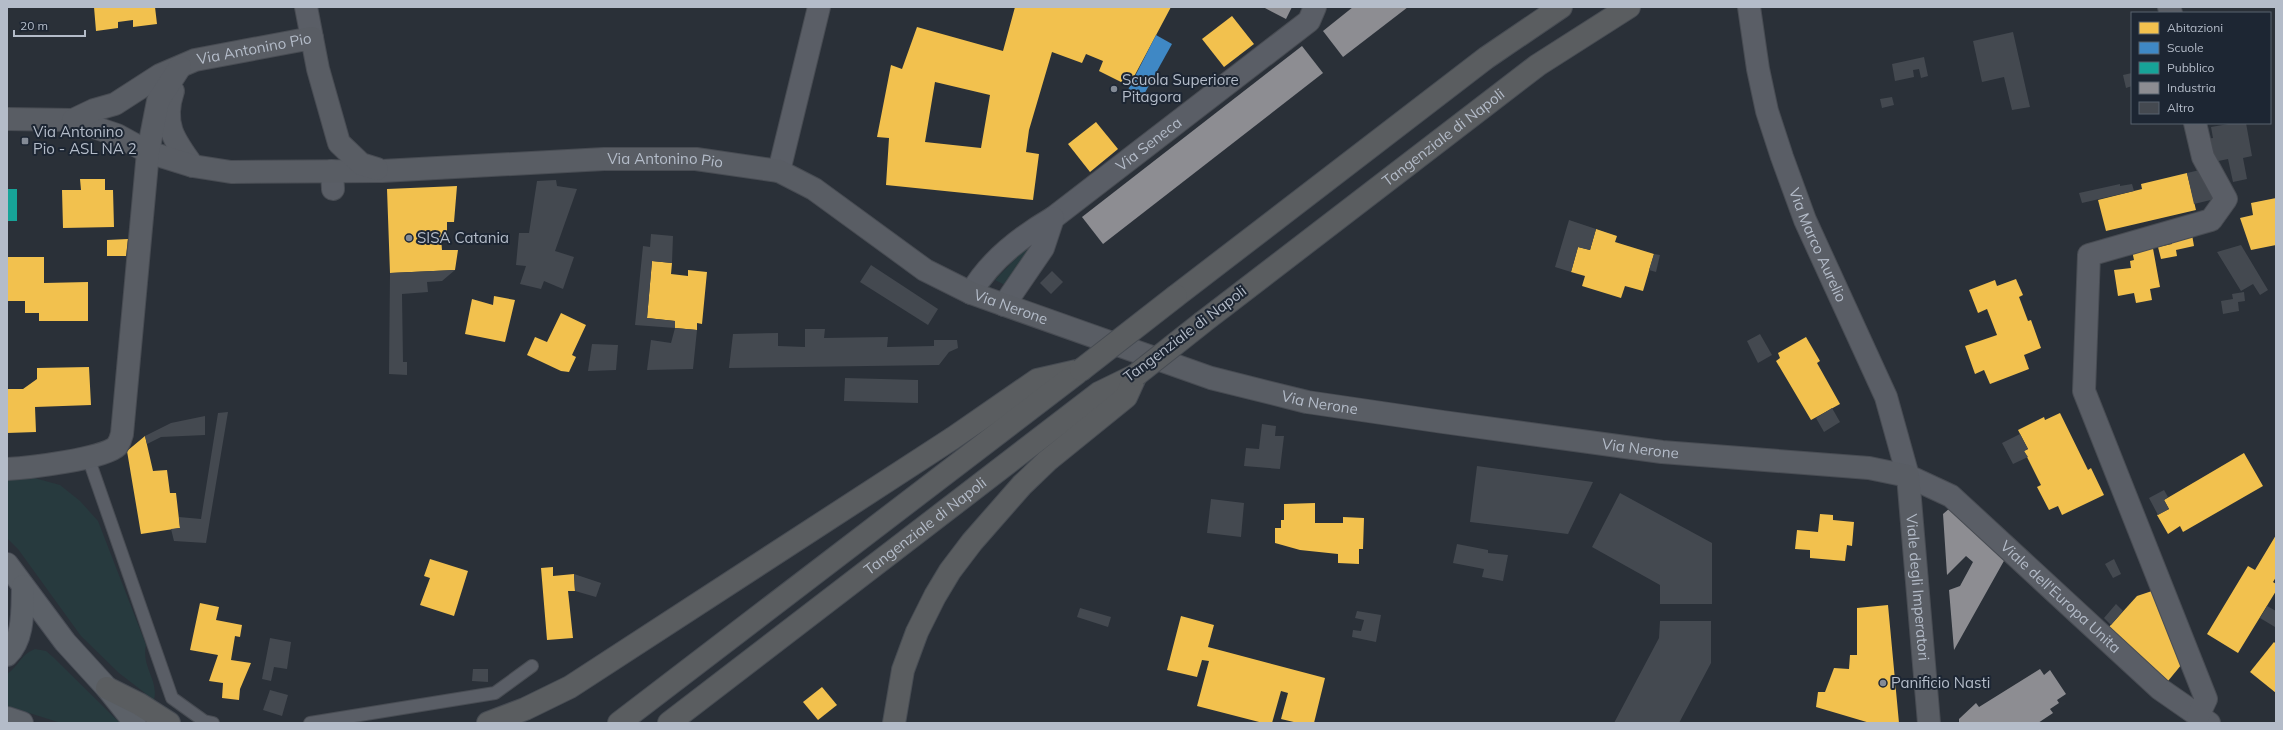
<svg xmlns="http://www.w3.org/2000/svg" width="2283" height="730" font-family="Mulish,sans-serif">
<rect width="100%" height="100%" fill="#2a3038"/>
<g fill="#273a3e">
<polygon points="1038,235 1007,286 995,280"/>
<path d="M27 476 60 485 80 501 98 521 146 645C141 667 159 680 154 700L119 673 81 636 18 549 7 538V477Z"/>
<path d="M35 649 46 651 53 657 120 723H61L7 706V674C19 666 20 655 35 649Z"/>
</g>
<g fill="#f2c14e" fill-rule="evenodd">
<polygon points="94,7 155,7 157,24 133,27 133,20 118,22 118,28 96,31"/>
<path d="M1015 7H1171L1129 86 1099 71 1103 61 1086 54 1082 63 1052 52 1029 130 1026 152 1039 154 1033 200 886 185 889 138 877 137 891 65 902 69 917 27 1003 51ZM935 82 990 95 981 148 925 142Z"/>
<polygon points="1232,16 1254,44 1224,67 1202,39"/>
<polygon points="1096,122 1118,149 1090,172 1068,144"/>
<polygon points="2187,173 2196,210 2106,231 2098,200 2142,189 2141,184"/>
<polygon points="80,179 105,179 105,190 113,190 114,227 63,228 62,190 81,190"/>
<polygon points="457,186 454,222 447,222 447,238 441,238 442,250 458,250 455,270 390,273 387,189"/>
<polygon points="2276,198 2276,245 2251,250 2240,218 2253,215 2251,203"/>
<polygon points="1596,229 1617,236 1615,242 1654,254 1643,291 1625,286 1621,298 1582,286 1585,276 1571,272 1578,247 1590,250"/>
<polygon points="2191,229 2194,246 2176,250 2177,256 2161,259 2158,247 2172,244 2172,241"/>
<polygon points="128,239 126,256 107,256 107,240"/>
<polygon points="2152,243 2160,287 2150,289 2152,300 2136,303 2134,293 2118,296 2114,270 2131,268 2130,261 2134,260 2131,246"/>
<polygon points="7,257 44,257 44,283 88,282 88,321 39,321 39,313 25,313 25,301 7,301"/>
<polygon points="652,261 672,263 671,274 688,276 688,270 707,272 702,324 697,323 697,330 675,328 675,321 647,318"/>
<polygon points="2016,279 2023,295 2019,297 2028,321 2031,320 2041,348 2024,355 2029,369 1990,384 1984,370 1975,374 1965,346 1997,335 1987,309 1978,313 1969,290 1995,280 1997,286"/>
<polygon points="494,296 515,300 505,342 465,334 472,299 493,305"/>
<polygon points="561,313 586,325 572,355 576,357 569,372 561,371 527,355 535,337 547,342"/>
<polygon points="1806,337 1820,361 1817,363 1840,404 1811,420 1776,361 1780,358 1778,353"/>
<polygon points="89,367 91,405 35,407 36,432 7,433 7,389 23,389 37,379 37,368"/>
<polygon points="2060,413 2088,470 2091,468 2104,495 2062,515 2058,506 2049,510 2037,487 2041,485 2024,451 2028,449 2018,430 2044,417 2045,420"/>
<polygon points="145,436 153,471 167,470 170,493 176,493 180,528 141,534 127,451"/>
<polygon points="2244,453 2263,486 2183,532 2180,526 2168,534 2157,515 2169,509 2164,500"/>
<polygon points="1315,503 1315,523 1343,523 1343,517 1364,518 1363,549 1359,549 1359,564 1338,563 1338,554 1300,550 1275,543 1275,528 1281,528 1281,520 1284,520 1284,504"/>
<polygon points="1820,514 1833,515 1833,520 1854,522 1852,546 1847,545 1845,561 1810,558 1810,550 1795,549 1797,530 1818,532"/>
<polygon points="2276,535 2276,577 2273,582 2276,584 2276,591 2238,653 2207,634 2248,566 2255,570"/>
<polygon points="430,559 468,571 454,616 420,605 430,578 424,576"/>
<polygon points="553,567 553,576 574,574 575,591 568,591 573,638 547,640 541,568"/>
<polygon points="2155,590 2182,664 2168,681 2109,627 2137,596"/>
<polygon points="200,603 219,607 216,620 242,625 240,637 235,636 231,660 251,663 240,689 239,700 222,698 223,683 209,681 218,655 190,650"/>
<polygon points="1888,605 1899,723 1870,723 1816,707 1818,692 1825,692 1834,668 1849,669 1850,655 1857,655 1857,608"/>
<polygon points="1181,616 1214,625 1208,647 1325,678 1314,723 1298,723 1281,719 1288,693 1281,691 1272,723 1263,723 1197,706 1209,661 1202,660 1197,677 1167,670"/>
<polygon points="2274,642 2276,644 2276,693 2250,672"/>
<polygon points="822,687 837,705 818,720 803,702"/>
</g>
<polygon fill="#3f88c5" points="1156,35 1172,44 1142,98 1128,90"/>
<rect fill="#17a398" x="7" y="189" width="10" height="32"/>
<g fill="#8d8d92">
<polygon points="1263,7 1292,7 1286,19"/>
<polygon points="1353,7 1408,7 1343,57 1323,31"/>
<polygon points="1302,46 1323,73 1103,244 1082,217"/>
<polygon points="1950,508 2005,559 1954,650 1949,590 1960,586 1973,562 1966,556 1947,575 1943,514"/>
<polygon points="2040,669 2044,675 2050,670 2066,694 2057,700 2059,703 2050,709 2053,713 2038,723 1959,723 1959,719 1976,703 1979,707"/>
</g>
<g fill="#444950">
<polygon points="2013,32 2030,107 2012,110 2004,77 1982,82 1973,41"/>
<polygon points="1924,57 1928,76 1921,78 1919,69 1913,70 1914,77 1895,81 1892,64"/>
<polygon points="2132,73 2132,86 2126,88 2123,75"/>
<polygon points="1892,97 1894,105 1882,108 1880,99"/>
<polygon points="2234,123 2246,123 2252,156 2243,158 2247,179 2233,182 2228,159 2209,163 2205,139 2213,138 2211,127"/>
<polygon points="2208,168 2215,199 2194,204 2187,173"/>
<polygon points="556,180 557,186 577,189 555,251 574,257 563,289 544,281 541,289 520,284 526,266 516,265 519,233 529,233 537,181"/>
<polygon points="2120,184 2120,186 2132,184 2134,191 2082,203 2079,193"/>
<polygon points="1569,220 1596,229 1590,250 1578,247 1571,272 1555,267"/>
<polygon points="651,234 673,236 672,263 652,261 647,318 675,321 675,328 697,330 693,369 647,370 651,340 671,343 675,328 635,325 643,246 650,247"/>
<polygon points="2241,245 2268,290 2260,295 2253,284 2241,291 2217,252"/>
<polygon points="1654,254 1660,255 1656,272 1649,270"/>
<polygon points="871,265 938,309 928,325 860,282"/>
<polygon points="455,270 442,281 427,282 428,292 402,294 403,362 407,362 407,375 389,374 390,273"/>
<polygon points="1052,271 1063,282 1051,294 1040,283"/>
<polygon points="2244,292 2245,301 2238,302 2239,311 2223,314 2221,301 2233,299 2232,294"/>
<polygon points="805,329 825,329 824,338 888,337 887,347 934,346 934,340 957,340 958,348 949,352 939,365 729,368 733,334 778,333 778,346 805,347"/>
<polygon points="1760,334 1772,355 1758,363 1747,341"/>
<polygon points="592,344 618,345 616,370 588,371"/>
<polygon points="845,378 918,380 918,403 844,401"/>
<polygon points="1832,408 1840,422 1824,432 1816,418"/>
<polygon points="228,412 206,543 174,541 171,529 180,528 179,517 201,519 218,413"/>
<polygon points="205,416 205,435 161,437 147,444 145,436 171,423"/>
<polygon points="1262,424 1276,426 1275,436 1284,436 1280,469 1244,466 1246,448 1259,449"/>
<polygon points="2020,434 2028,449 2024,451 2028,457 2013,464 2002,443"/>
<polygon points="1477,466 1593,482 1568,534 1470,522"/>
<polygon points="2164,490 2168,497 2164,500 2169,509 2158,515 2149,498"/>
<polygon points="1620,493 1712,543 1712,604 1660,604 1660,585 1592,547"/>
<polygon points="1211,499 1244,503 1241,537 1207,533"/>
<polygon points="1457,544 1488,550 1488,553 1508,555 1503,581 1482,577 1484,569 1453,563"/>
<polygon points="2114,559 2121,574 2113,578 2105,564"/>
<polygon points="574,574 601,583 596,597 575,591"/>
<polygon points="2116,604 2123,611 2111,625 2104,618"/>
<polygon points="2267,606 2276,611 2275,627 2260,618"/>
<polygon points="1080,608 1111,617 1108,627 1077,617"/>
<polygon points="1357,611 1381,615 1376,642 1352,637 1353,630 1361,631 1364,620 1355,618"/>
<polygon points="1660,621 1711,621 1711,663 1679,723 1614,723 1659,638"/>
<polygon points="270,638 291,642 287,669 274,667 271,681 262,679"/>
<polygon points="473,669 488,669 488,682 472,681"/>
<polygon points="270,690 288,695 282,716 263,710"/>
</g>
<g fill="none" stroke-linecap="round" stroke-linejoin="round">
<defs>
<g id="lane">
<polyline points="88,457 172,698 204,721 213,723"/>
<polyline points="310,723 495,693 532,666"/>
</g>
<g id="street">
<polyline points="306,7 312,38"/>
<path id="s1" d="M1749 7 1758 69 1767 111 1782 157 1805 220 1886 397 1908 476 1951 496 2160 689 2209 723"/>
<polyline points="2169,7 2171,13"/>
<polyline points="2195,123 2203,157 2226,199 2211,220 2089,255 2084,391 2206,699 2198,716"/>
<polyline points="332,171 333,189"/>
<polyline points="779,171 819,7"/>
<path id="s2" d="M1053 218 1309 21 1315 7"/>
<path d="M971 293C989 261 1022 236 1053 218L1043 248 1004 305"/>
</g>
<g id="secondary">
<path d="M173 91C162 124 174 140 193 166"/>
<path id="s3" d="M7 119 73 120 117 135 148 152 193 166 231 172 382 171 604 159H696L779 171 814 189 925 270 971 293 1211 378 1307 402 1443 422 1662 452 1869 468 1908 476 1929 723"/>
<path id="s4" d="M73 120 94 110 115 104 160 75 195 60 312 38 318 69 339 143 361 164 377 169"/>
<path d="M7 469C27 468 104 459 117 446 119 443 121 438 122 434L148 152 158 101 180 67"/>
</g>
<g id="primary">
<polyline points="7,564 65,642 107,688 135,723"/>
<path d="M7 655C25 638 22 608 23 586"/>
<polyline points="7,718 22,723"/>
</g>
<g id="highway">
<polyline points="1176,296 1486,58 1561,7"/>
<path id="s5" d="M1203 322 1538 65 1629 7"/>
<polyline points="107,688 139,704 169,723"/>
<polyline points="488,723 525,709 570,687 953,438 1037,380 1081,370"/>
<polyline points="619,723 1077,373"/>
<path id="s6" d="M669 723 1099 393 1136 375"/>
<polyline points="894,723 903,670 917,632 935,596 950,571 972,542 1022,485 1047,461 1126,397 1136,375"/>
</g>
</defs>
<use href="#lane" stroke="#484c53" stroke-width="14"/>
<use href="#street" stroke="#484c53" stroke-width="24"/>
<use href="#secondary" stroke="#484c53" stroke-width="24"/>
<use href="#primary" stroke="#484c55" stroke-width="24"/>
<use href="#highway" stroke="#474c53" stroke-width="24"/>
<use href="#lane" stroke="#5a5e66" stroke-width="12"/>
<use href="#street" stroke="#5a5e66" stroke-width="22"/>
<use href="#secondary" stroke="#595d64" stroke-width="22"/>
<use href="#primary" stroke="#5c6168" stroke-width="22"/>
<use href="#highway" stroke="#5a5d60" stroke-width="22"/>
<defs>
<g id="highway-bridge">
<polyline points="1081,370 1176,296"/>
<polyline points="1136,375 1203,322"/>
</g>
</defs>
<use href="#highway-bridge" stroke="#474c53" stroke-width="24" stroke-linecap="butt"/>
<use href="#highway-bridge" stroke="#5a5d60" stroke-width="22"/>
</g>
<g fill="#848b96" stroke="#1d2633" stroke-width="1.5">
<circle cx="1114" cy="89" r="4"/>
<rect x="21" y="137" width="8" height="8" rx="2"/>
<circle cx="409" cy="238" r="4"/>
<circle cx="1883" cy="683" r="4"/>
</g>
<g text-anchor="middle" stroke-width="4" stroke-linejoin="round" paint-order="stroke">
<g font-size="15" fill="#b4bcc9" stroke="#1d2633">
<text dy="5" stroke="none"><textPath href="#s4" startOffset="197">Via Antonino Pio</textPath></text>
<text dy="5" stroke="none"><textPath href="#s5" startOffset="303">Tangenziale di Napoli</textPath></text>
<text dy="5" stroke="none"><textPath href="#s2" startOffset="121">Via Seneca</textPath></text>
<text dy="5" stroke="none"><textPath href="#s3" startOffset="668">Via Antonino Pio</textPath></text>
<text dy="5" stroke="none"><textPath href="#s1" startOffset="249">Via Marco Aurelio</textPath></text>
<text dy="5" stroke="none"><textPath href="#s3" startOffset="1053">Via Nerone</textPath></text>
<text transform="translate(1185 334) rotate(-37)" y="5">Tangenziale di Napoli</text>
<text dy="5" stroke="none"><textPath href="#s3" startOffset="1377">Via Nerone</textPath></text>
<text dy="5" stroke="none"><textPath href="#s3" startOffset="1701">Via Nerone</textPath></text>
<text dy="5" stroke="none"><textPath href="#s6" startOffset="323">Tangenziale di Napoli</textPath></text>
<text dy="5" stroke="none"><textPath href="#s3" startOffset="2082">Viale degli Imperatori</textPath></text>
<text dy="5" stroke="none"><textPath href="#s1" startOffset="694">Viale dell'Europa Unita</textPath></text>
</g>
<g font-size="15" fill="#b4bcc9" stroke="#1d2633" text-anchor="start">
<text x="1122" y="85">Scuola Superiore<tspan x="1122" dy="17">Pitagora</tspan></text>
<text x="33" y="137">Via Antonino<tspan x="33" dy="17">Pio - ASL NA 2</tspan></text>
<text x="417" y="243">SISA Catania</text>
<text x="1891" y="688">Panificio Nasti</text>
</g>
</g>
<rect width="2283" height="730" fill="none" stroke="#b4bcc9" stroke-width="16"/>
<rect x="2131" y="12" width="140" height="112" fill="#1d2633" stroke="#59626f"/>
<rect x="2139" y="22" width="20" height="12" fill="#f2c14e" stroke="#59626f"/>
<text x="2167" y="32" font-size="12" fill="#b4bcc9">Abitazioni</text>
<rect x="2139" y="42" width="20" height="12" fill="#3f88c5" stroke="#59626f"/>
<text x="2167" y="52" font-size="12" fill="#b4bcc9">Scuole</text>
<rect x="2139" y="62" width="20" height="12" fill="#17a398" stroke="#59626f"/>
<text x="2167" y="72" font-size="12" fill="#b4bcc9">Pubblico</text>
<rect x="2139" y="82" width="20" height="12" fill="#8d8d92" stroke="#59626f"/>
<text x="2167" y="92" font-size="12" fill="#b4bcc9">Industria</text>
<rect x="2139" y="102" width="20" height="12" fill="#444950" stroke="#59626f"/>
<text x="2167" y="112" font-size="12" fill="#b4bcc9">Altro</text>
<path d="M14 30v6h71v-6" fill="none" stroke="#b4bcc9" stroke-width="2"/>
<text x="20" y="30" font-size="12" fill="#b4bcc9" stroke="#1d2633" stroke-width="3" paint-order="stroke">20 m</text>
</svg>
